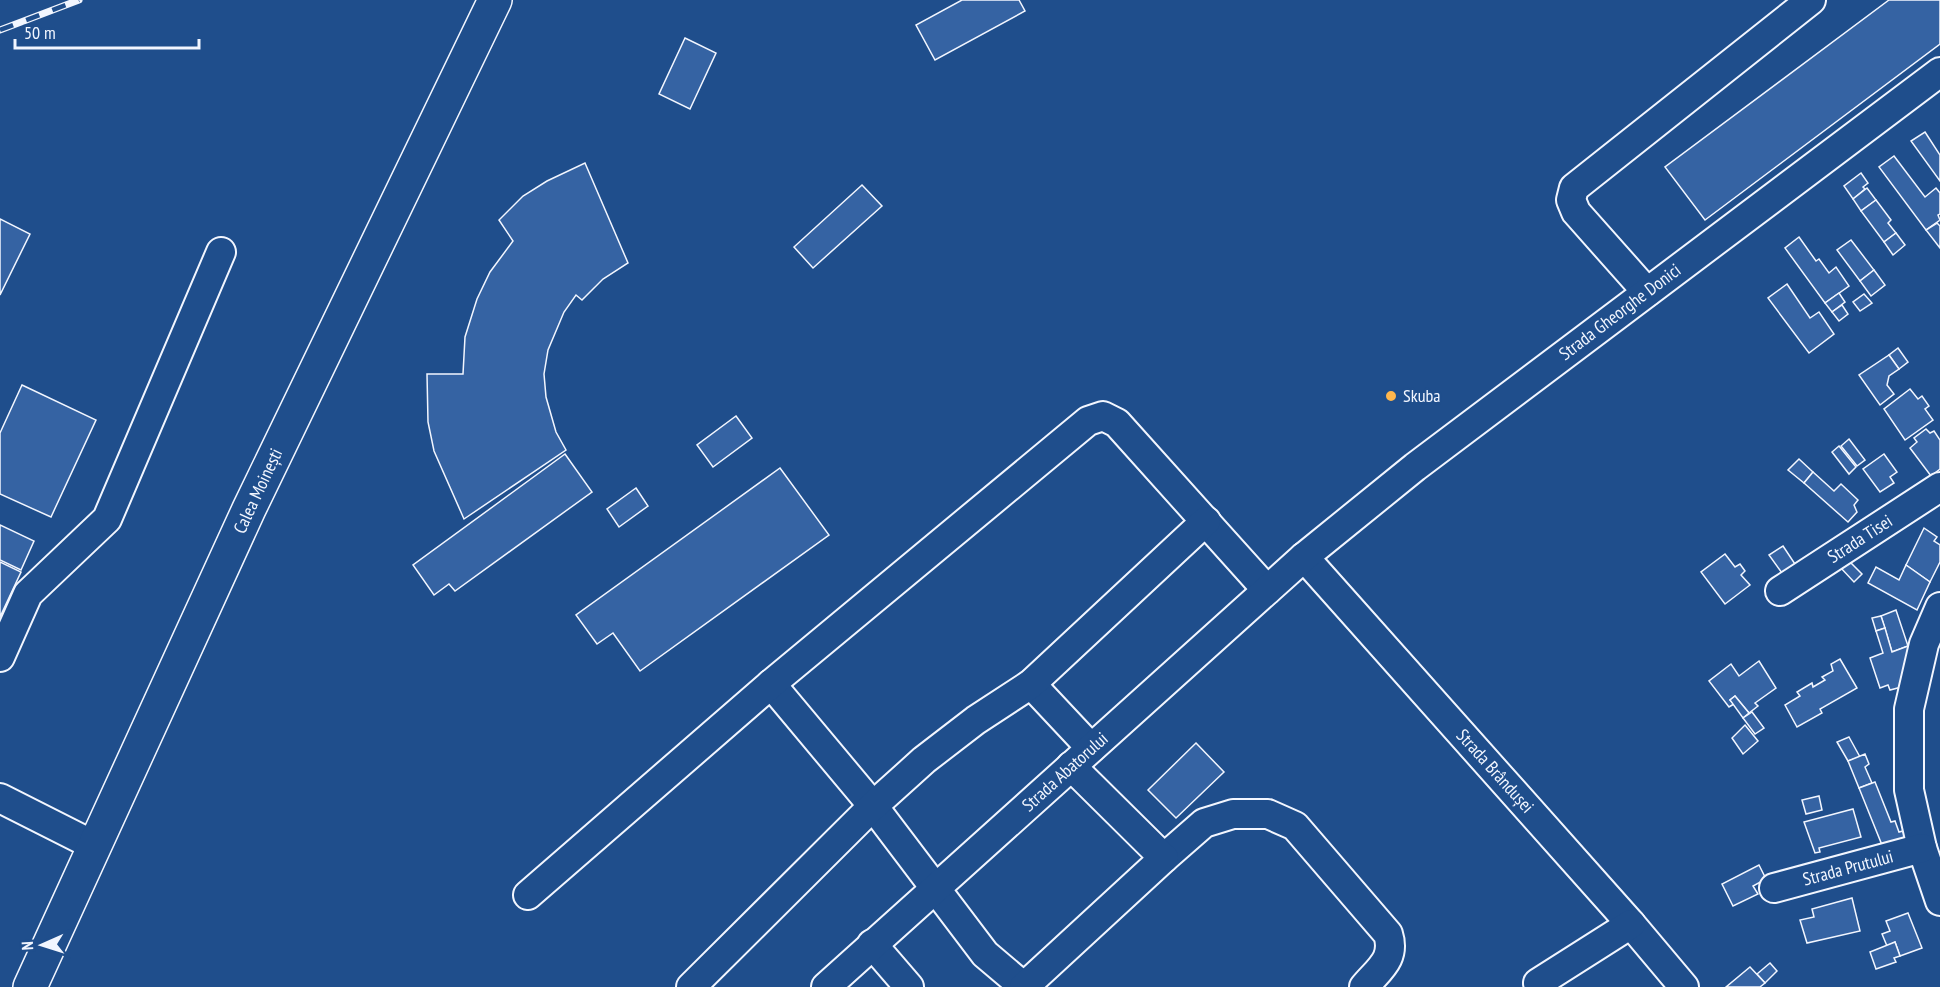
<svg xmlns="http://www.w3.org/2000/svg" width="1940" height="987" font-family="'PT Sans Narrow',sans-serif">
<rect width="100%" height="100%" fill="#1f4e8c"/>
<g fill="#3563a3" stroke="#f2f6ff" stroke-width="1.5">
<polygon points="962,0 1019,0 1025,11 935,60 916,25"/>
<polygon points="1889,0 1940,0 1940,44 1705,220 1665,167"/>
<polygon points="685,38 716,53 690,109 659,94"/>
<polygon points="1925,132 1940,155 1940,181 1911,141"/>
<polygon points="1894,156 1925,197 1936,188 1940,193 1940,214 1938,215 1940,220 1926,230 1879,167"/>
<polygon points="585,163 628,263 603,279 582,300 576,295 564,312 548,350 544,374 546,397 556,432 566,450 464,519 434,451 428,422 427,374 463,374 465,337 477,299 490,272 513,241 499,220 523,196 547,181"/>
<polygon points="1861,173 1868,183 1863,187 1865,189 1853,199 1844,186"/>
<polygon points="862,185 882,206 813,268 794,247"/>
<polygon points="1867,188 1876,200 1861,211 1853,199"/>
<polygon points="1876,200 1891,220 1888,223 1896,233 1884,242 1861,211"/>
<polygon points="0,219 30,234 0,295"/>
<polygon points="1937,223 1940,226 1940,248 1926,230"/>
<polygon points="1896,233 1905,245 1893,255 1884,242"/>
<polygon points="1799,237 1816,261 1819,259 1829,273 1836,267 1849,286 1825,303 1785,248"/>
<polygon points="1851,240 1874,270 1860,281 1837,250"/>
<polygon points="1874,270 1885,285 1871,296 1860,281"/>
<polygon points="1787,284 1810,318 1819,312 1834,334 1809,353 1768,298"/>
<polygon points="1839,293 1845,302 1832,312 1825,303"/>
<polygon points="1864,294 1872,303 1860,311 1853,302"/>
<polygon points="1842,305 1848,314 1839,321 1832,312"/>
<polygon points="1898,348 1908,362 1899,369 1889,355"/>
<polygon points="1889,355 1899,369 1889,376 1887,385 1894,394 1880,405 1859,375"/>
<polygon points="22,385 96,420 51,517 0,494 0,433"/>
<polygon points="1910,389 1918,399 1922,396 1929,406 1925,409 1933,420 1905,440 1884,409"/>
<polygon points="736,416 752,438 713,467 697,445"/>
<polygon points="1926,429 1930,433 1934,431 1940,440 1940,469 1931,476 1910,448 1917,442 1914,438"/>
<polygon points="1849,439 1865,460 1857,466 1841,446"/>
<polygon points="1839,446 1856,467 1849,474 1832,452"/>
<polygon points="565,454 592,492 455,591 449,584 434,595 413,565"/>
<polygon points="1884,454 1897,472 1890,477 1894,483 1880,492 1863,469"/>
<polygon points="1799,459 1813,472 1804,483 1788,470"/>
<polygon points="780,468 829,535 640,671 613,633 597,644 576,615"/>
<polygon points="1813,472 1834,491 1841,484 1858,500 1854,505 1857,512 1848,522 1804,483"/>
<polygon points="636,488 648,506 619,527 607,509"/>
<polygon points="0,525 34,541 21,570 0,560"/>
<polygon points="1924,528 1937,537 1934,541 1940,545 1940,562 1930,582 1906,565"/>
<polygon points="1783,546 1795,564 1782,573 1769,555"/>
<polygon points="1725,554 1735,567 1740,564 1745,571 1741,575 1750,585 1725,604 1701,572"/>
<polygon points="1848,560 1862,574 1854,582 1839,566"/>
<polygon points="0,562 21,572 0,617"/>
<polygon points="1906,565 1930,582 1917,610 1868,583 1876,567 1899,580"/>
<polygon points="1896,610 1908,646 1892,652 1881,616"/>
<polygon points="1881,616 1885,628 1876,631 1872,618"/>
<polygon points="1885,628 1892,652 1908,646 1914,669 1913,684 1890,690 1888,685 1880,688 1870,658 1883,653 1876,631"/>
<polygon points="1840,659 1857,688 1820,709 1822,713 1797,727 1785,705 1800,696 1797,692 1812,683 1813,687 1825,680 1822,677 1833,671 1831,664"/>
<polygon points="1759,661 1776,688 1755,703 1758,706 1749,713 1735,696 1730,700 1734,704 1729,707 1709,681 1731,664 1739,676"/>
<polygon points="1735,696 1749,713 1743,718 1730,700"/>
<polygon points="1752,712 1764,728 1755,734 1743,718"/>
<polygon points="1745,725 1758,741 1743,754 1732,738"/>
<polygon points="1849,737 1860,757 1848,761 1837,742"/>
<polygon points="1196,743 1224,772 1176,818 1148,790"/>
<polygon points="1865,754 1869,764 1865,767 1872,783 1859,788 1848,761"/>
<polygon points="1875,782 1891,822 1895,821 1899,832 1903,831 1906,839 1882,845 1859,788"/>
<polygon points="1819,796 1822,810 1806,814 1802,800"/>
<polygon points="1853,809 1861,837 1819,848 1820,852 1815,853 1804,822"/>
<polygon points="1759,865 1766,879 1753,886 1758,894 1733,906 1722,884"/>
<polygon points="1852,898 1860,931 1807,943 1800,920 1814,917 1812,909"/>
<polygon points="1908,913 1922,948 1900,956 1895,942 1887,946 1882,934 1890,931 1886,921"/>
<polygon points="1895,942 1900,956 1894,958 1896,962 1876,969 1870,952"/>
<polygon points="1770,963 1777,971 1765,983 1757,974"/>
<polygon points="1750,967 1765,983 1760,987 1726,987"/>
</g>
<g fill="none" stroke-linecap="round" stroke-linejoin="round">
<defs>
<g id="minor">
<polyline points="1647,292 1576,212 1571,200 1574,188 1811,0"/>
<polyline points="1304,557 1631,924 1684,987"/>
<polyline points="1780,591 1940,487"/>
<polyline points="1940,607 1924,644 1909,709 1909,790 1922,848 1940,901"/>
<polyline points="0,657 28,594 107,519 221,252"/>
<polyline points="771,684 873,806 985,954 1024,987"/>
<polyline points="1031,684 1091,748"/>
<polyline points="0,798 95,846"/>
<path d="M1164 858 1204 823 1233 814H1268L1295 826 1388 934C1396 959 1379 969 1364 987"/>
<polyline points="1774,888 1922,848"/>
<polyline points="528,895 771,684 1088,421 1103,416 1117,423 1267,590"/>
<polyline points="872,944 909,987"/>
<polyline points="1538,983 1631,924"/>
<polyline points="691,987 873,806 924,760 976,720 1031,684 1206,521"/>
<polyline points="826,987 1304,557 1415,467 1940,72"/>
<polyline points="1024,987 1164,858 1071,766"/>
</g>
<polyline id="major" points="30,987 249,509 495,0"/>
</defs>
<use href="#minor" stroke="#f2f6ff" stroke-width="32"/>
<use href="#major" stroke="#f2f6ff" stroke-width="36"/>
<use href="#minor" stroke="#1f4e8c" stroke-width="28"/>
<use href="#major" stroke="#1f4e8c" stroke-width="33"/>
<defs>
<polyline id="rail" points="0,30 79,0"/>
</defs>
<use href="#rail" stroke="#f2f6ff" stroke-width="7"/>
<use href="#rail" stroke="#1f4e8c" stroke-width="4.5" stroke-dasharray="14" stroke-linecap="butt"/>
</g>
<circle fill="#ffb74d" stroke="#1f4e8c" stroke-width="2" cx="1391" cy="396" r="6"/>
<g text-anchor="middle" stroke-width="4.5" stroke-linejoin="round" paint-order="stroke">
<g font-size="18" fill="#f2f6ff" stroke="#1f4e8c">
<text transform="translate(1620 312) rotate(-37)" y="6">Strada Gheorghe Donici</text>
<text transform="translate(258 491) rotate(-65)" y="6">Calea Moinești</text>
<text transform="translate(1860 539) rotate(-33)" y="6">Strada Tisei</text>
<text transform="translate(1495 771) rotate(48)" y="6">Strada Brândușei</text>
<text transform="translate(1065 772) rotate(-42)" y="6">Strada Abatorului</text>
<text transform="translate(1848 868) rotate(-15)" y="6">Strada Prutului</text>
</g>
<g font-size="18" fill="#f2f6ff" stroke="#1f4e8c" text-anchor="start">
<text x="1403" y="402">Skuba</text>
</g>
</g>
<g transform="translate(42 945) rotate(267)" stroke="#1f4e8c" stroke-width="4.5" paint-order="stroke">
<path d="M0-4.5L10 22L0 15L-10 22Z" fill="#f2f6ff"/>
<text y="-9" font-size="16" font-weight="bold" text-anchor="middle" fill="#f2f6ff">N</text>
</g>
<path d="M15 39v9h184v-9" fill="none" stroke="#f2f6ff" stroke-width="3"/>
<text x="24" y="39" font-size="18" fill="#f2f6ff" stroke="#1f4e8c" stroke-width="4.5" paint-order="stroke">50 m</text>
</svg>
